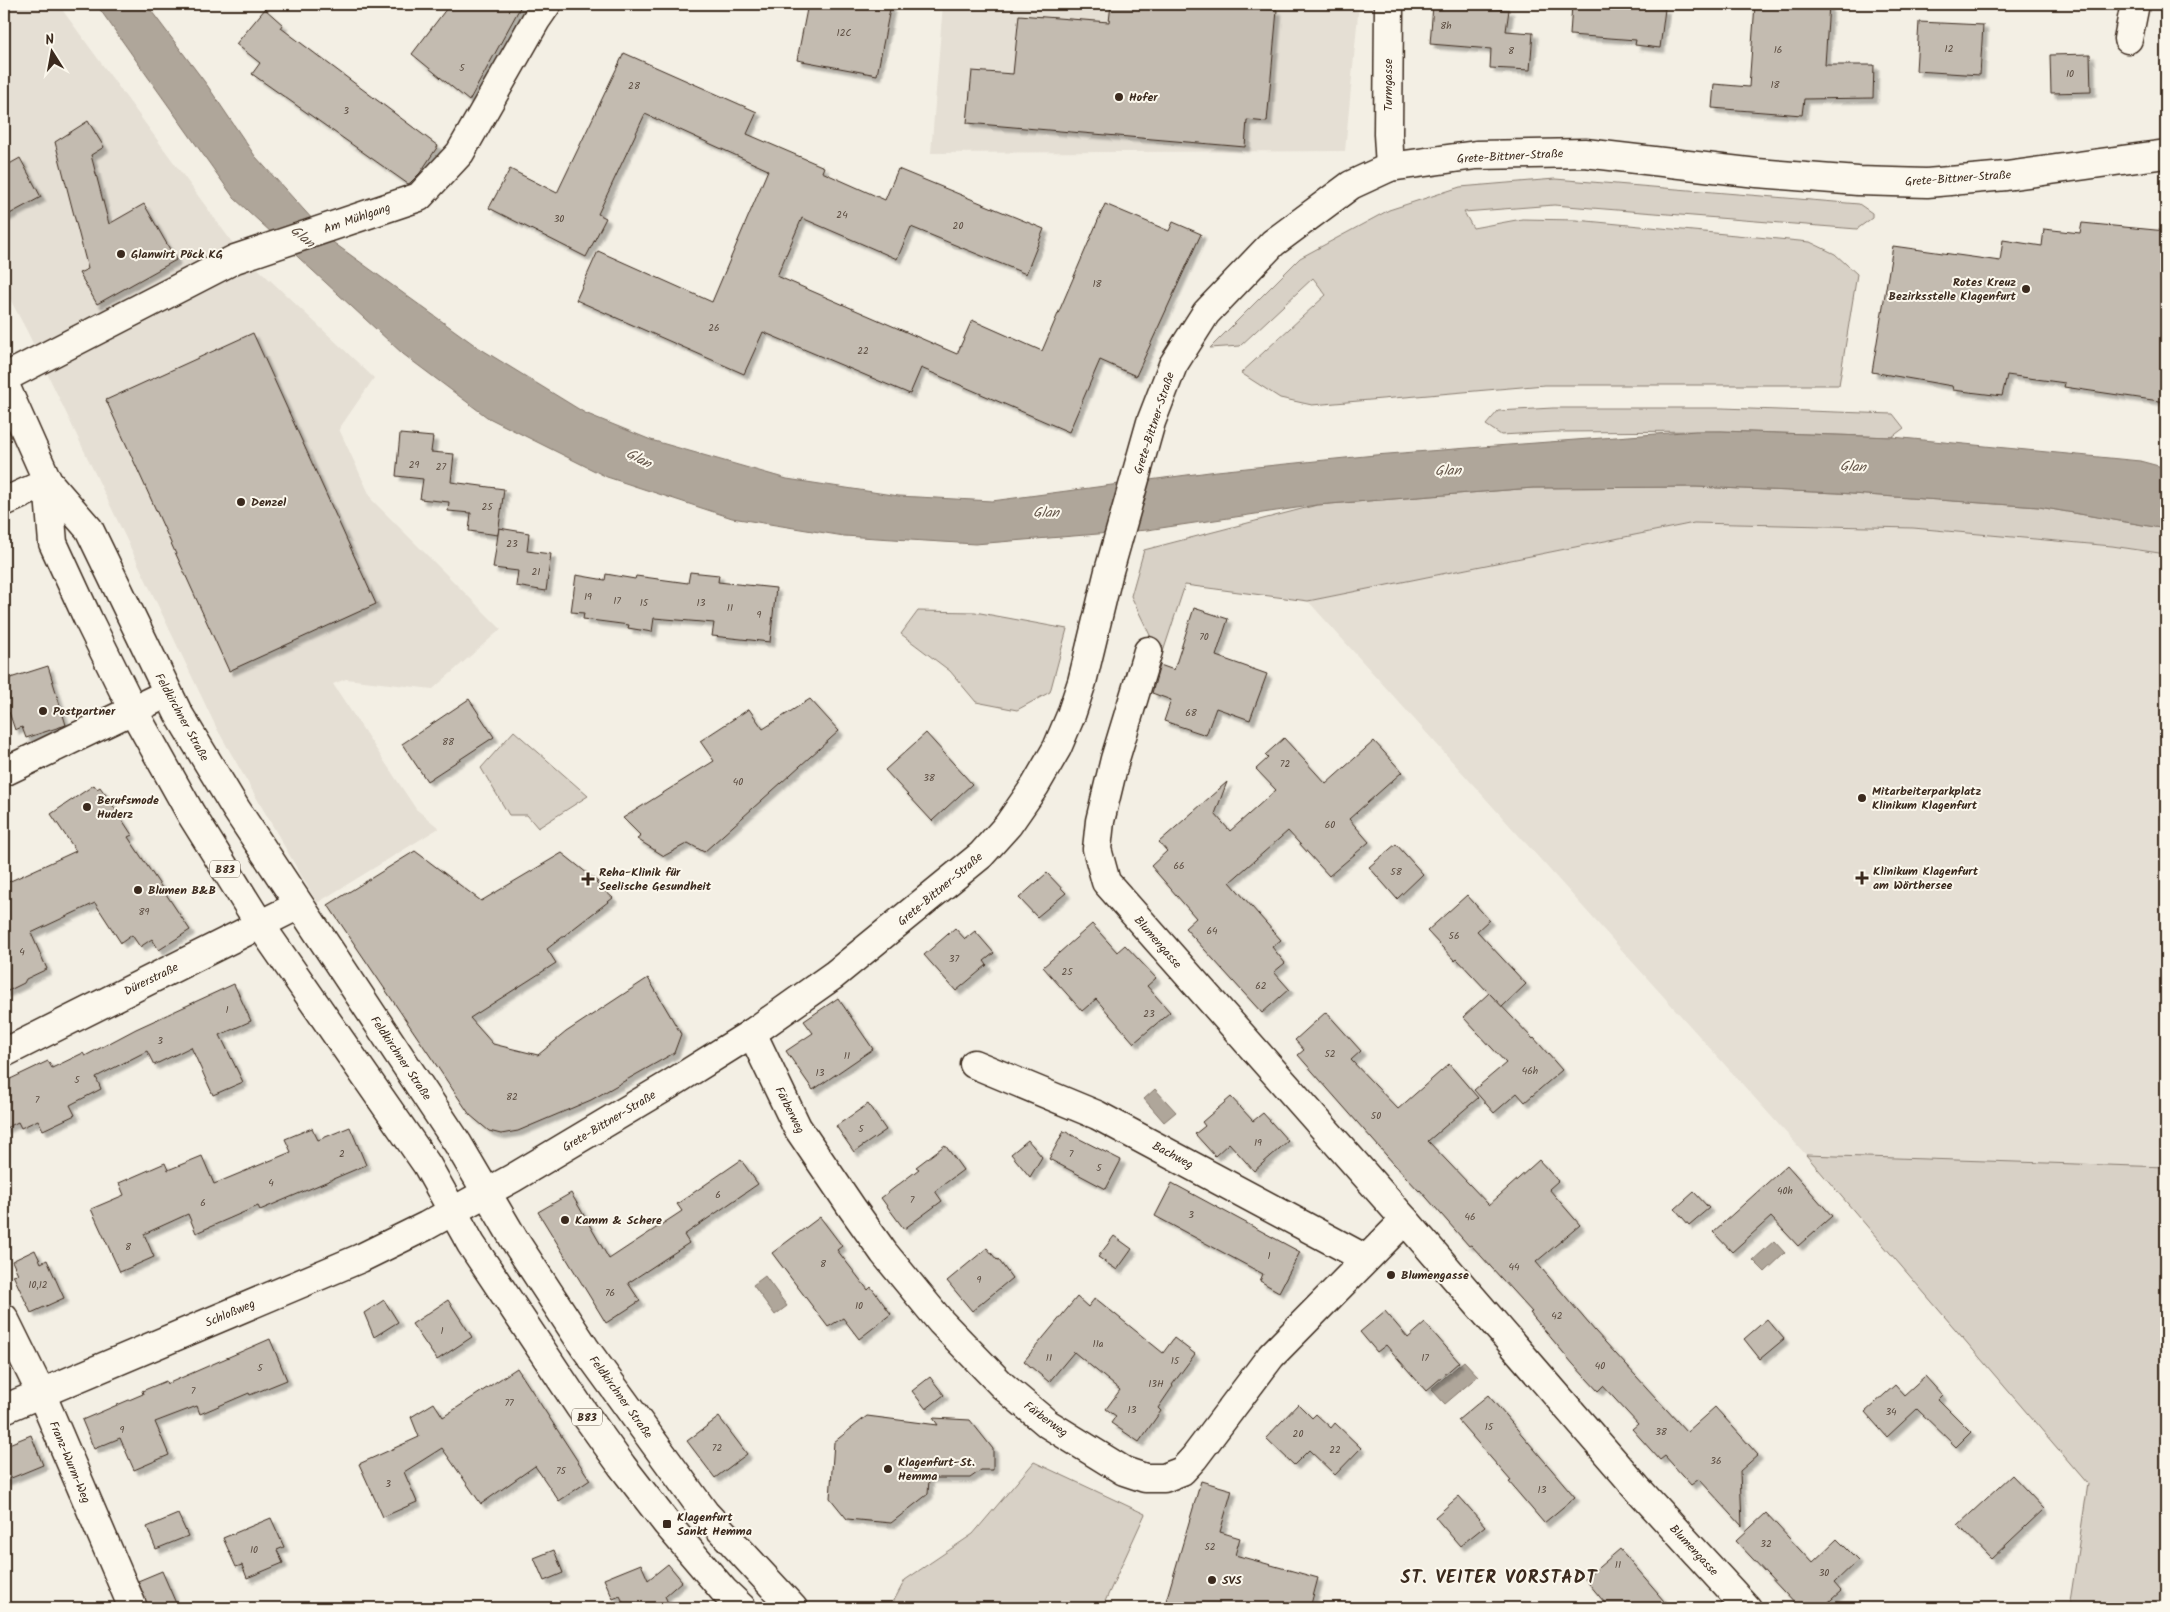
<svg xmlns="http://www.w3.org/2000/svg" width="2170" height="1612" font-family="Kalam,sans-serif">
<defs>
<filter id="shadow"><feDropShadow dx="4.5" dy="4.5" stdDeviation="1" flood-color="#0004"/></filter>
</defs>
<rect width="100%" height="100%" fill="#f3efe4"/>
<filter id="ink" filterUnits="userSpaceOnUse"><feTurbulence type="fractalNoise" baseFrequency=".02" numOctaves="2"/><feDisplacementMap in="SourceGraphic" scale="10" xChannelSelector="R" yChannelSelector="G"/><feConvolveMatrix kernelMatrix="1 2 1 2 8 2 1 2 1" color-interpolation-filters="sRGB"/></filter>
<g filter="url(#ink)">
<g fill="#e5dfd4">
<polygon points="4,4 58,4 237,249 374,378 339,429 372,500 501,629 433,689 346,679 333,684 416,809 439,828 317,903 217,729 27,331 4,288"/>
<polygon points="943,4 1359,4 1345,151 931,153"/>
<polygon points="1694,523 1913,528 2112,546 2166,554 2166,1608 2069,1608 2087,1484 1806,1155 1308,601"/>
</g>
<g fill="#d8d1c6" stroke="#8a7e72">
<polygon points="1555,179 1859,204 1872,213 1872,218 1857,229 1554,205 1464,212 1473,228 1522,219 1576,220 1810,242 1835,254 1857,274 1839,385 1545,385 1312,405 1280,398 1241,373 1326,295 1313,278 1240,346 1210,348 1300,258 1389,210 1460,187"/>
<polygon points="1553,408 1722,408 1893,414 1904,428 1892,437 1721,431 1554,432 1501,435 1486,425 1498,411"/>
<polygon points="1696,487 1838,493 2039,507 2166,529 2166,554 2112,546 1913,528 1694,523 1308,601 1185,585 1161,658 1131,596 1144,550 1317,505 1533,488"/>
<polygon points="918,611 975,612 1067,629 1050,692 1017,710 976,702 950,671 901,634"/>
<polygon points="514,731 588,796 538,828 527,815 509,815 481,768"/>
<polygon points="1806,1155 2166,1167 2166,1608 2069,1608 2088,1484"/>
<polygon points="1034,1462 1145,1514 1102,1608 890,1608 905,1580 973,1534"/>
</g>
<g fill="#afa69a" stroke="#817468">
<polygon points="96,4 146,4 207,85 255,156 334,243 476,346 585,413 651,440 787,479 899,496 992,501 1217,471 1375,455 1696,431 1721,431 1892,437 2140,461 2166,468 2166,529 2039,507 1838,493 1696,487 1533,488 1317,505 1147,530 975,544 844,536 732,518 607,477 487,417 403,354 234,198"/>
<polygon points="1155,1089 1176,1112 1164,1122 1144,1099"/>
<polygon points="1774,1241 1785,1253 1765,1272 1753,1260"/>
<polygon points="765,1276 787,1306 775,1315 753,1285"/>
<polygon points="1464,1361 1478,1376 1445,1404 1431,1389"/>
</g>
<g fill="#c3bbb0" stroke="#3b2a1e" filter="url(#shadow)">
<polygon points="450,4 522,4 469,101 412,54"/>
<polygon points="808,4 891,4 877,75 797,60"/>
<polygon points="1111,4 1204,4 1277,10 1267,122 1247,120 1245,147 967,123 972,71 1013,74 1019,15 1109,22"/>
<polygon points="1572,4 1623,4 1665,9 1660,48 1635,45 1636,40 1570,35"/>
<polygon points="1755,4 1829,4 1825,65 1874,65 1873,98 1804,99 1802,115 1712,108 1714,84 1749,87"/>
<polygon points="1433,5 1509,10 1506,31 1533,33 1530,70 1490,68 1491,49 1430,44"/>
<polygon points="265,9 283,25 281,28 438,146 420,173 410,183 408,184 252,74 260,63 236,44"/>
<polygon points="1919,22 1983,25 1980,75 1916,71"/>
<polygon points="624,53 757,112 747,134 824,167 822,172 885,200 898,169 1044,229 1026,274 911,227 897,259 802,218 777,276 957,354 972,320 1042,351 1105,204 1169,231 1173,222 1201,234 1136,376 1100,360 1069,432 921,368 910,394 763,332 744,374 576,300 598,251 712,302 768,170 645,114 598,214 606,218 586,257 489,208 510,169 557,193"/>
<polygon points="2090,54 2091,92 2051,93 2050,55"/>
<polygon points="88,121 104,147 91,155 109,224 144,204 176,260 97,304 79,273 88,269 55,142"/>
<polygon points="20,158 41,197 4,217 4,167"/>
<polygon points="2082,223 2166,231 2166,402 2064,387 2065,383 2007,375 2002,396 1953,390 1952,386 1872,372 1893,246 2000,261 2003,240 2042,246 2044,229 2080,233"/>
<polygon points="253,333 376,604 229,671 106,400"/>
<polygon points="400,434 433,437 431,452 454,454 451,482 504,489 498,535 469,531 471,513 448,511 449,502 420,499 423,479 396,476"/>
<polygon points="499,528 529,533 527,551 551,554 546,591 516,586 518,571 493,568"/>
<polygon points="690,572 719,575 718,582 776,588 770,642 712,636 714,623 654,618 652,632 628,628 629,625 583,619 584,613 571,612 576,575 605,580 606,574 635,579 636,576 688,583"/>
<polygon points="1194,608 1228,619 1216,656 1267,674 1250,720 1216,708 1206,735 1164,721 1171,700 1152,693 1160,665 1174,670"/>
<polygon points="48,666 66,725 26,738 22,727 15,730 9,712 4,714 4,680"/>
<polygon points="469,699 494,737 427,781 402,744"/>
<polygon points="810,699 839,731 704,852 688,843 664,856 637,839 641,836 623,818 714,761 700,741 749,709 763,729"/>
<polygon points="926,733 972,784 932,821 885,770"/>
<polygon points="1284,738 1326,784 1374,741 1402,772 1349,819 1369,842 1329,876 1288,831 1230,882 1281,940 1272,947 1285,963 1274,972 1289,989 1262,1013 1185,928 1196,918 1151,866 1167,851 1159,842 1227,782 1215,814 1230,831 1276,790 1256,769 1268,758 1265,755"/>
<polygon points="94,785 97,789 100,787 108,798 132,835 128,837 190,930 159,950 152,939 140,947 132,935 121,943 95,903 31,933 47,969 26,979 24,983 4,993 4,884 76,851 51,814"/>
<polygon points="1396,844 1423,874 1397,899 1369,867"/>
<polygon points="415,851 481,901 562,853 598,882 596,883 613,898 547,949 556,963 470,1018 493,1044 538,1055 566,1032 648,978 681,1034 674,1053 591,1100 518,1131 501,1134 489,1131 470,1115 328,905"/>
<polygon points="1047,873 1066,893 1037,917 1019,898"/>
<polygon points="1467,895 1489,920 1477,931 1526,984 1502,1007 1457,959 1455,961 1427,931"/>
<polygon points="1092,924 1117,952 1125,945 1156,978 1147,986 1170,1012 1134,1043 1096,999 1082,1011 1043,967"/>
<polygon points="955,928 965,939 975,931 994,953 984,961 987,965 956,991 924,955"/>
<polygon points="234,984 251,1021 220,1035 243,1082 213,1095 191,1047 154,1065 147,1051 96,1077 101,1089 70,1105 75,1115 43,1130 38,1120 21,1128 18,1122 4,1129 4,1082 48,1061 52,1068 83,1053 85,1056 136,1029"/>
<polygon points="1489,993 1533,1039 1534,1038 1562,1070 1525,1102 1517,1093 1494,1113 1474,1090 1506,1063 1463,1017"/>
<polygon points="838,998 873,1049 813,1090 786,1051 813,1033 804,1021"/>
<polygon points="1326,1012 1361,1051 1351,1060 1398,1109 1449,1064 1478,1098 1428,1141 1489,1205 1539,1160 1558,1181 1549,1189 1580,1225 1536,1262 1595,1331 1687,1432 1715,1407 1758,1455 1740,1471 1742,1526 1699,1479 1691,1485 1665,1456 1660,1460 1632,1429 1638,1424 1603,1386 1598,1391 1573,1364 1530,1313 1532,1312 1471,1245 1469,1246 1420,1190 1419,1191 1394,1164 1298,1055 1304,1050 1295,1040"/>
<polygon points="1231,1097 1253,1121 1263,1113 1288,1141 1254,1171 1229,1143 1215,1156 1195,1134 1205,1126 1202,1122"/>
<polygon points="868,1104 886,1130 854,1152 836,1126"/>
<polygon points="350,1127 366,1165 260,1210 258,1206 196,1233 188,1214 144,1234 154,1257 120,1272 91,1209 124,1195 119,1183 165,1163 168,1170 202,1156 214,1184 291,1152 285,1139 312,1128 318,1140"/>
<polygon points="1064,1131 1121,1160 1106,1189 1049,1159"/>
<polygon points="1028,1140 1042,1157 1030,1177 1011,1154"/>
<polygon points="945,1145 963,1170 935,1191 942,1201 904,1229 881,1198 919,1169 916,1167"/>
<polygon points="741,1160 758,1184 684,1235 689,1243 628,1283 640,1301 606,1323 538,1212 571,1193 609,1259 682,1211 677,1204"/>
<polygon points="1787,1165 1832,1216 1798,1246 1771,1217 1732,1252 1713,1232"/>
<polygon points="1172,1183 1300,1252 1279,1292 1260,1281 1263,1274 1155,1216"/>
<polygon points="1694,1192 1709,1208 1689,1225 1675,1209"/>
<polygon points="820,1217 842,1246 837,1250 868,1290 871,1287 891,1314 859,1339 843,1318 828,1327 772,1253"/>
<polygon points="1114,1236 1132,1249 1117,1270 1098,1257"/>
<polygon points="987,1248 997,1260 998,1259 1012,1278 972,1311 947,1281"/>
<polygon points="35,1250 41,1263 47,1260 64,1298 31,1313 13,1275 18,1274 12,1261"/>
<polygon points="1077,1297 1088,1307 1095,1298 1163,1353 1174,1338 1195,1354 1172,1385 1173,1386 1158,1408 1161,1411 1139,1442 1111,1423 1116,1416 1106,1409 1120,1390 1074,1352 1049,1382 1024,1361"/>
<polygon points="384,1300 398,1322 374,1337 364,1313"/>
<polygon points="448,1300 472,1337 437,1360 412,1324"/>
<polygon points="1385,1311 1408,1338 1425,1323 1459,1362 1426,1391 1386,1345 1377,1352 1360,1332"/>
<polygon points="1767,1319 1784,1339 1760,1359 1744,1339"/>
<polygon points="270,1339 287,1380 250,1395 249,1393 200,1414 197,1406 155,1422 169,1455 134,1470 120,1438 94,1449 82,1420 143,1394 142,1391 166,1381 167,1384"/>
<polygon points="517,1368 590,1480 559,1501 535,1466 481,1504 442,1448 404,1472 417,1502 383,1517 359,1464 419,1437 411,1417 434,1403 443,1417"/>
<polygon points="1925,1376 1942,1395 1938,1399 1971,1432 1956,1447 1917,1409 1887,1437 1865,1412 1895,1385 1904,1395"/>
<polygon points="930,1377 944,1395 926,1409 912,1391"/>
<polygon points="1488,1395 1575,1497 1544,1523 1509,1482 1511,1481 1458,1420"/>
<polygon points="1298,1404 1312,1418 1316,1414 1331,1428 1335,1423 1361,1448 1335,1475 1309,1450 1294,1465 1266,1438"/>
<polygon points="867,1416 938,1425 933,1418 970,1420 993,1449 993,1470 981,1470 970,1478 929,1478 928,1494 891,1523 847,1519 830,1498 834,1442"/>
<polygon points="719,1417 747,1454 715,1478 687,1441"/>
<polygon points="31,1435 43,1465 4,1481 4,1446"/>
<polygon points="2012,1475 2044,1509 1991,1559 1958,1525"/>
<polygon points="1201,1481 1232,1490 1220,1532 1240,1538 1235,1555 1318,1578 1310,1608 1164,1608"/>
<polygon points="1459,1496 1485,1526 1460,1546 1435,1517"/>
<polygon points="1766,1513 1812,1563 1837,1539 1858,1560 1834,1583 1841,1591 1822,1608 1799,1608 1736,1541"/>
<polygon points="178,1514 188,1536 156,1549 147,1527"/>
<polygon points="271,1518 284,1547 277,1550 283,1563 247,1578 242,1565 236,1567 223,1538"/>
<polygon points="1620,1549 1671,1608 1609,1608 1585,1579"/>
<polygon points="554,1550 563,1573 544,1581 534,1558"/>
<polygon points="641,1564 648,1580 668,1564 682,1581 665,1596 670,1608 626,1608 620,1596 613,1599 604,1579"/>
<polygon points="162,1571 178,1608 148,1608 138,1581"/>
</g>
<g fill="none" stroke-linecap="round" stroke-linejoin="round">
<defs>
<g id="minor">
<polyline points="1389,4 1388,134 1390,167"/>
<polyline points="2128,39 2135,4"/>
<polyline points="4,378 235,259 419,197 460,153 536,20 547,4"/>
<polyline points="4,502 48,482"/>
<polyline points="1148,651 1115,759 1100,821 1097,849 1106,882 1405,1220 1637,1488 1747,1608"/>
<polyline points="4,772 168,693"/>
<polyline points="752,1033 797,1127 852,1208 884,1253 941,1322 1003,1386 1048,1424 1124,1471 1145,1478 1164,1478 1182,1471 1194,1458 1271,1356 1405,1220"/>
<polyline points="4,1053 299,905"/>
<polyline points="974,1064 1097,1115 1366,1259"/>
<polyline points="4,1318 41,1393 133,1608"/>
<polyline points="4,1409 361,1258 426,1226 513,1178 669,1085 752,1033 834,975 981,855 1008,825 1035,786 1057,748 1071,715 1082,682 1109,571 1151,422 1173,365 1206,313 1273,243 1351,185 1390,167 1476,155 1585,153 1757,173 1858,181 1927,183 2006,176 2166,154"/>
</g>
<g id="primary">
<polyline points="4,383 48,482 89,529 178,713 236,809 458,1144 515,1241 585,1348 705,1513 793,1608"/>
<polyline points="48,482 53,543 88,619 133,710 191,814 261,926 427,1165 471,1244 579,1406 622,1466 667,1524 724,1591 742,1608"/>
</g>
</defs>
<use href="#minor" stroke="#3b2a1e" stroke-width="31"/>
<use href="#primary" stroke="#3b2a1e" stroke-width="31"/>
<use href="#minor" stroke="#fbf7ec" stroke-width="28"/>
<use href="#primary" stroke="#fbf7ec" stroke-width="28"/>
</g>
</g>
<g fill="#3b2a1e" stroke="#fbf7ec" stroke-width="2">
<circle cx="1119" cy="97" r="5"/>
<circle cx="121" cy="254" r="5"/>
<circle cx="2026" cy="289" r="5"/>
<circle cx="241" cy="502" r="5"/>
<circle cx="43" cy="711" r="5"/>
<circle cx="1862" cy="798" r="5"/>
<circle cx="87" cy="807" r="5"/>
<path d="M1859.5 870.5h5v5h5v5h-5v5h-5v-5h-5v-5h5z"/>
<path d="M585.5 871.5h5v5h5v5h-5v5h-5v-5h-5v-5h5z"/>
<circle cx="138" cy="890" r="5"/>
<circle cx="565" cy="1220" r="5"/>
<circle cx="1391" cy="1275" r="5"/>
<circle cx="888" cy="1469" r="5"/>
<rect x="662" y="1519" width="10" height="10" rx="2.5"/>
<circle cx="1212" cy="1580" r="5"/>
</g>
<g text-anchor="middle" stroke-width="4" stroke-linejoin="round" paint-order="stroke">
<g font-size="10" fill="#5d4e42">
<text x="1446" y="29">8h</text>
<text x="844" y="36">12C</text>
<text x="1949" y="52">12</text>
<text x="1778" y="53">16</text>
<text x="1511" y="54">8</text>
<text x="462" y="71">5</text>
<text x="2070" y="77">10</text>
<text x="1775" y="88">18</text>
<text x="634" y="89">28</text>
<text x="346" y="114">3</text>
<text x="842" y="218">24</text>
<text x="559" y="222">30</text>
<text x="958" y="229">20</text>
<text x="1097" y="287">18</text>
<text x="714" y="331">26</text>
<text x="863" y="354">22</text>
<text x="414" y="468">29</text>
<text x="441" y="470">27</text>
<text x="487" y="510">25</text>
<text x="512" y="547">23</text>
<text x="536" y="575">21</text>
<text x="588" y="600">19</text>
<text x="617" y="604">17</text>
<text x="644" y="606">15</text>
<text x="701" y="606">13</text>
<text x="730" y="611">11</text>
<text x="759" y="618">9</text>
<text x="1204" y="640">70</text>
<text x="1191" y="716">68</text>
<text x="448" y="745">88</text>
<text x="1285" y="767">72</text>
<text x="929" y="781">38</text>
<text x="738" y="785">40</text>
<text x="1330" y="828">60</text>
<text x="1179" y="869">66</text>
<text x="1396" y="875">58</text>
<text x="144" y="915">89</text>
<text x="1212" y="934">64</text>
<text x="1454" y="939">56</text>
<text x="22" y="955">4</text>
<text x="954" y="962">37</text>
<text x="1067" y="975">25</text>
<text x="1261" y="989">62</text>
<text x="227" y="1013">1</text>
<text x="1149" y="1017">23</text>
<text x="160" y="1044">3</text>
<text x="1330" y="1057">52</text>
<text x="847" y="1059">11</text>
<text x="1530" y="1074">46h</text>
<text x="820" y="1076">13</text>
<text x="77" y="1083">5</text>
<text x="512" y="1100">82</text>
<text x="37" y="1103">7</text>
<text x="1376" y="1119">50</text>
<text x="861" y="1132">5</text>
<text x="1258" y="1146">19</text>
<text x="342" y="1157">2</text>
<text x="1071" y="1157">7</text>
<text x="1099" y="1171">5</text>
<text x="271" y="1186">4</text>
<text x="1785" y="1194">40h</text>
<text x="718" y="1198">6</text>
<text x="912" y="1203">7</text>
<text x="203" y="1206">6</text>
<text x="1191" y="1218">3</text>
<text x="1470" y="1220">46</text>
<text x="128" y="1250">8</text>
<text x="1269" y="1259">1</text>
<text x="823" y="1267">8</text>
<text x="1514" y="1270">44</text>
<text x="979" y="1283">9</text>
<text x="38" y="1288">10,12</text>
<text x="610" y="1296">76</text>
<text x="859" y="1309">10</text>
<text x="1557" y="1319">42</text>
<text x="442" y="1334">1</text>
<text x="1098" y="1347">11a</text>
<text x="1049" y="1361">11</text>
<text x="1425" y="1361">17</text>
<text x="1175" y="1364">15</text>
<text x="1600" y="1369">40</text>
<text x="260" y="1371">5</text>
<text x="1156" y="1387">13H</text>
<text x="193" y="1394">7</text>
<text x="509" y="1406">77</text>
<text x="1132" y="1413">13</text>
<text x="1891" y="1415">34</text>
<text x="1489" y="1430">15</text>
<text x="122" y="1433">9</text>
<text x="1661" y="1435">38</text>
<text x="1298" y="1437">20</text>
<text x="717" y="1451">72</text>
<text x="1335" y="1453">22</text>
<text x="1716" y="1464">36</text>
<text x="561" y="1474">75</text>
<text x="388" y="1487">3</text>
<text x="1542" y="1493">13</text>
<text x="1766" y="1547">32</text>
<text x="1210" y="1550">52</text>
<text x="254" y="1553">10</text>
<text x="1618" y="1568">11</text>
<text x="1824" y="1576">30</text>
</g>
<g fill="#fbf7ec" stroke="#75685c" stroke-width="1">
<rect x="210" y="860.5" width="30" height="17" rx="4"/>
<rect x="572" y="1408.5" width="30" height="17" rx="4"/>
</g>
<g font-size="11" font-weight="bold" fill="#3b2a1e">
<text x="225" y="873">B83</text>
<text x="587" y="1421">B83</text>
</g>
<g font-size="12" fill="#3b2a1e" stroke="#fbf7ec">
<text transform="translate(1388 85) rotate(-90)" y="4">Turmgasse</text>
<text transform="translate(1510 156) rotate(-3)" y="4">Grete-Bittner-Straße</text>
<text transform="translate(1958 178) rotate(-4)" y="4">Grete-Bittner-Straße</text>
<text transform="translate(357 218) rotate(-19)" y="4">Am Mühlgang</text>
<text transform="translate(1154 423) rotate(-72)" y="4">Grete-Bittner-Straße</text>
<text transform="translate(182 717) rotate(61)" y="4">Feldkirchner Straße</text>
<text transform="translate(940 889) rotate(-40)" y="4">Grete-Bittner-Straße</text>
<text transform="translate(1158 942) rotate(49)" y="4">Blumengasse</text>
<text transform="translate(151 979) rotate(-26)" y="4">Dürerstraße</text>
<text transform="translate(401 1058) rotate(56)" y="4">Feldkirchner Straße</text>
<text transform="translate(790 1110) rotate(63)" y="4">Färberweg</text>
<text transform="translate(609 1121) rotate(-31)" y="4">Grete-Bittner-Straße</text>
<text transform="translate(1173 1155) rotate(28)" y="4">Bachweg</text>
<text transform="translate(230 1313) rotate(-23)" y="4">Schloßweg</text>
<text transform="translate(621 1397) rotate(54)" y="4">Feldkirchner Straße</text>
<text transform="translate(1046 1419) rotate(36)" y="4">Färberweg</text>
<text transform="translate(70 1462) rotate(67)" y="4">Franz-Wurm-Weg</text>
<text transform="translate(1694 1550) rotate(47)" y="4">Blumengasse</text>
</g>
<g font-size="12" font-weight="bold" fill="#3b2a1e" stroke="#fbf7ec" text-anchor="start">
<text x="1129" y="101">Hofer</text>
<text x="131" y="258">Glanwirt Pöck KG</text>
<text x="2016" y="286" text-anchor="end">Rotes Kreuz<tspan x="2016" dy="14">Bezirksstelle Klagenfurt</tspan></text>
<text x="251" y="506">Denzel</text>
<text x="53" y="715">Postpartner</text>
<text x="1872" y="795">Mitarbeiterparkplatz<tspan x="1872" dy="14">Klinikum Klagenfurt</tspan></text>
<text x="97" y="804">Berufsmode<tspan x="97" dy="14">Huderz</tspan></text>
<text x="1873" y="875">Klinikum Klagenfurt<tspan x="1873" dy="14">am Wörthersee</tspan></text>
<text x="599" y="876">Reha-Klinik für<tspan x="599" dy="14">Seelische Gesundheit</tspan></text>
<text x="148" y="894">Blumen B&amp;B</text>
<text x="575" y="1224">Kamm &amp; Schere</text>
<text x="1401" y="1279">Blumengasse</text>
<text x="898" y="1466">Klagenfurt-St.<tspan x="898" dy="14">Hemma</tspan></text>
<text x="677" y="1521">Klagenfurt<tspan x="677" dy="14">Sankt Hemma</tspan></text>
<text x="1222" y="1584">SVS</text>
</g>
<g font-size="14" font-style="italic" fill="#645549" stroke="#fbf7ec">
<text transform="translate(303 236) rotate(40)" y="5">Glan</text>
<text transform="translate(639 458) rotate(28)" y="5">Glan</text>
<text transform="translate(1853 466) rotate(3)" y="5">Glan</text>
<text transform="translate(1448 470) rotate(-1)" y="5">Glan</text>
<text transform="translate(1046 512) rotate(1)" y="5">Glan</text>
</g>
<g font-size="18" font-weight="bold" letter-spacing="1" fill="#3b2a1e" stroke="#fbf7ec">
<text x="1499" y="1583">ST. VEITER VORSTADT</text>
</g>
</g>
<rect width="2170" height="1612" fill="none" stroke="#fbf7ec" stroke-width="20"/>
<rect x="10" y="10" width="2150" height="1592" fill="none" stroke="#3b2a1e" stroke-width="2" filter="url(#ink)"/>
<g transform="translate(52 52) rotate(349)" stroke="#fbf7ec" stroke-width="4" paint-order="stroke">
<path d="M0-4L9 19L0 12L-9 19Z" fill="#3b2a1e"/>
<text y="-8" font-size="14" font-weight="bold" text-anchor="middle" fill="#3b2a1e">N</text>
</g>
</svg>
